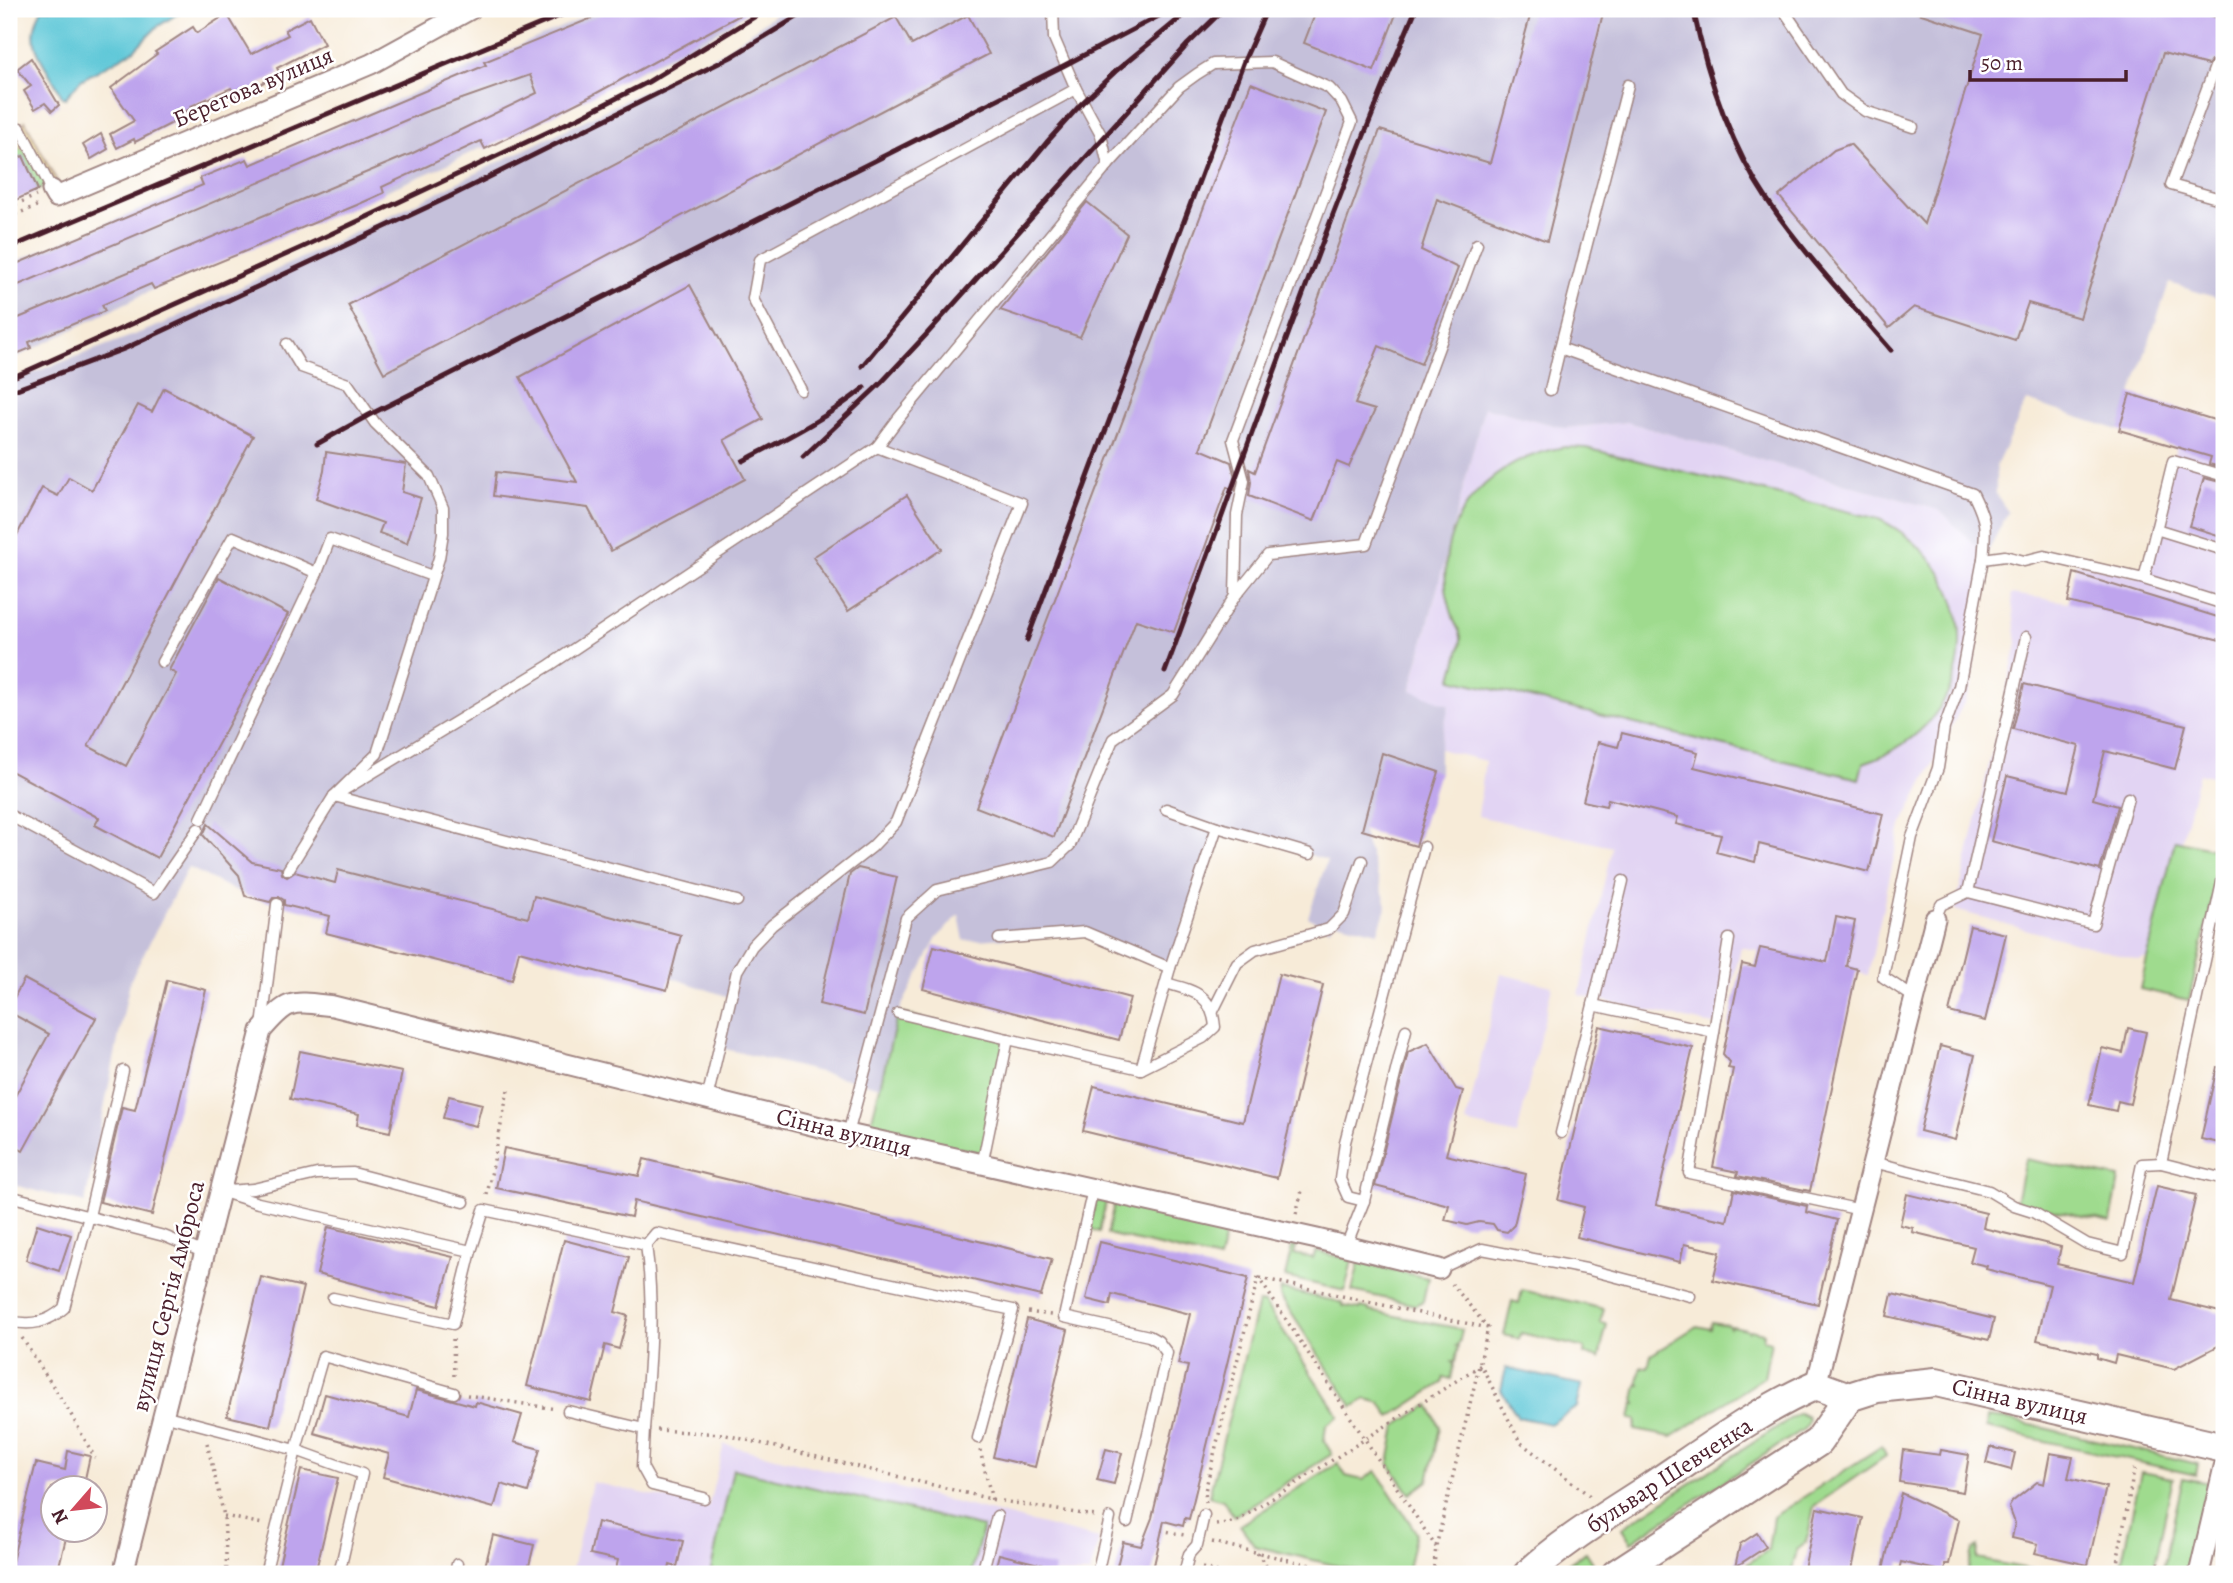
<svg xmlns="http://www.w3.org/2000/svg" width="2233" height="1583" font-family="Alegreya,serif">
<rect width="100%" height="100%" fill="#fff"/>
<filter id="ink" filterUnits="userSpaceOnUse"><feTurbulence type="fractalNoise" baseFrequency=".0143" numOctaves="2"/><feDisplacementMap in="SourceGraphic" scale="14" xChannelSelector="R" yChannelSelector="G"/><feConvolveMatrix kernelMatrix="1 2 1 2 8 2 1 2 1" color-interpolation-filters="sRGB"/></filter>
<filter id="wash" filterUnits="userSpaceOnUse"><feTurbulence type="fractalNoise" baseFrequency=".00686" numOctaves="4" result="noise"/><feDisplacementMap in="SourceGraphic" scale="28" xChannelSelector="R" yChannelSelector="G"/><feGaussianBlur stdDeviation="1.57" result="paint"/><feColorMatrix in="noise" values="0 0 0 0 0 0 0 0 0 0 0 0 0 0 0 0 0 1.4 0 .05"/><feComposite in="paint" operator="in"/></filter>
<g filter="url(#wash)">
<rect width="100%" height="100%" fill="#f7ebd8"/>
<g fill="#e2d4f3">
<polygon points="2130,394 2224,423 2224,779 2199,773 2152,957 2139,960 1955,910 2017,644 2011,594 2068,602 2076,562 2144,579 2176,447 2119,430"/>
<polygon points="1484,407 1565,428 1627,422 1939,510 1986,555 1971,689 1901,826 1868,975 1741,947 1722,1027 1579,995 1612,847 1478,816 1485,761 1439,749 1449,705 1411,691"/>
<polygon points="1501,974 1552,986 1517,1135 1466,1123"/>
<polygon points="724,1444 1099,1539 1090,1574 571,1574 592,1482 708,1508"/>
</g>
<g fill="#c5c0da">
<polygon points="602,9 752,9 715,34 435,170 152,290 9,361 9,264 265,158"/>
<polygon points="782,9 2224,9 2224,300 2169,283 2119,430 2027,401 1996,466 1996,494 2008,512 1986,555 1939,510 1627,422 1565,428 1484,407 1411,690 1449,705 1439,749 1439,772 1382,754 1362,830 1387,905 1378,932 1336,922 1329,929 1308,917 1327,860 1217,827 1170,968 1085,932 964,941 959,915 937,938 898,1013 881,1087 717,1047 729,997 670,977 681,935 534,896 528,918 339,870 330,916 245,896 188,867 130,981 85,1203 9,1184 9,382 163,324 385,218 723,52"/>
</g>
<g fill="#9fdb8e" stroke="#747d5c" stroke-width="2">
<polygon points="13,147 25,149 43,175 47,186 38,190 23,156 9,162 9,150"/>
<path d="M1565 447 1586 448 1879 519C1993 576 1986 723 1863 763L1859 779 1452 679C1454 669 1462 647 1461 637 1461 633 1457 627 1455 623 1451 611 1447 599 1446 587 1439 511 1495 458 1565 447Z"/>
<polygon points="2175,840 2224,851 2189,1000 2140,989"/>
<polygon points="898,1013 1008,1039 984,1154 870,1127"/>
<polygon points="2025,1159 2119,1178 2111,1222 2016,1202"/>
<polygon points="1096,1200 1106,1202 1099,1232 1089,1229"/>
<polygon points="1114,1204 1215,1228 1224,1239 1219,1260 1107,1234"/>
<polygon points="1292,1246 1296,1247 1294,1254 1313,1258 1316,1251 1352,1260 1345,1291 1285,1277"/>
<polygon points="1359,1262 1428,1278 1423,1301 1415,1305 1352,1291"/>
<polygon points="1281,1289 1343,1303 1343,1306 1360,1309 1361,1307 1369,1309 1369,1311 1462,1329 1459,1344 1456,1346 1458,1347 1455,1362 1452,1362 1454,1365 1451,1379 1444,1377 1442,1383 1390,1417 1381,1403 1366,1399 1353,1407 1280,1296"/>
<polygon points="1522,1290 1604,1309 1600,1323 1607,1324 1599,1358 1584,1354 1585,1348 1521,1333 1519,1339 1504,1335 1512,1301 1519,1303"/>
<polygon points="1258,1303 1265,1304 1339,1416 1326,1425 1324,1441 1332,1454 1234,1516 1223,1500 1209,1496"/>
<polygon points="1712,1322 1728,1325 1730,1328 1731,1326 1746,1329 1748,1332 1749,1330 1764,1333 1763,1340 1771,1342 1764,1377 1672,1437 1635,1430 1637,1420 1630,1419 1633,1404 1636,1404 1634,1400 1637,1385 1640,1385 1638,1382 1641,1367 1648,1368 1651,1355 1697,1326 1711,1329"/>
<polygon points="1429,1405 1440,1427 1428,1481 1410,1494 1389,1463 1396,1426"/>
<polygon points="1799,1413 1807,1417 1808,1421 1804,1429 1631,1542 1622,1528"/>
<polygon points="1987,1417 2005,1419 2198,1464 2196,1475 1986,1428"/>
<polygon points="1882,1446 1886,1456 1814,1506 1807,1542 1797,1550 1791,1574 1751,1574 1747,1564 1768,1550 1773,1517"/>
<polygon points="1338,1463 1346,1476 1363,1480 1376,1471 1416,1532 1407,1574 1371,1574 1255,1546 1240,1525"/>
<polygon points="733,1469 983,1527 971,1574 710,1574"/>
<polygon points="2141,1472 2173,1478 2153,1574 2119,1574"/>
<polygon points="2183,1478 2209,1483 2190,1574 2162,1574"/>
<polygon points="1978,1547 1977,1559 2038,1571 2040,1574 1967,1574 1973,1550"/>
<polygon points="1586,1552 1595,1566 1582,1574 1557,1574 1560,1569"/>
</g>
<polygon fill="#eeda9e" stroke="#9c7c64" stroke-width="2" points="25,121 57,182 49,183 25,149 13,147 9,150 9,123 20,128"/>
<g fill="#5ec8d8" stroke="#547482" stroke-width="2">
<path d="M42 9H185L157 27 133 51 81 80 65 98 62 97C47 62 21 47 42 9Z"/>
<polygon points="1506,1368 1582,1385 1577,1407 1550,1424 1518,1417 1501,1390"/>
</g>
<g id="blocks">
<g fill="#bea4ed">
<polygon points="614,9 751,9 593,95 485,149 481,141 382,187 384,193 357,205 154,289 151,284 102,305 105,311 29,342 31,348 9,357 9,322 413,153 537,93 530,75 425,112 9,289 9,267 203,185 200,178 247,159 250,165 486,65 484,62"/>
<polygon points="1317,9 1398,9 1374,71 1304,43"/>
<polygon points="1532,9 1604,9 1547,241 1437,199 1421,250 1458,268 1421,364 1379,346 1355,404 1375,410 1349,467 1337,462 1314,521 1249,496 1251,482 1249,469 1255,472 1380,130 1490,163"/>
<polygon points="1915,9 2191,9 2224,20 2224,70 2217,60 2211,61 2208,65 2163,53 2080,318 2028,303 2015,340 1914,307 1889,328 1779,196 1834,150 1850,144 1924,224 1983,34 1915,12"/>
<polygon points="227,14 251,54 288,35 285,30 310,17 324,44 277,68 280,74 256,86 257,89 236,98 231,88 191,106 192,108 180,114 182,118 135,142 134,139 117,148 110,134 134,121 111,88 157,54 155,52 193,27 197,33"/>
<polygon points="968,15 989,54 384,373 348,305 896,17 912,45"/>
<polygon points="31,58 59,105 52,111 45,103 35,109 24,91 31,86 17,69"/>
<polygon points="1251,83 1326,112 1200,449 1231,462 1236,481 1235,490 1227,487 1174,632 1136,620 1054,837 976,807"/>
<polygon points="101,134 108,149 91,159 83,145"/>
<polygon points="23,156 38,190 9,203 9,162"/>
<polygon points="1087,202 1127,234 1080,337 1000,310"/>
<polygon points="690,285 763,419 724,440 745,479 611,551 588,508 493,496 496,472 577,482 520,377"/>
<polygon points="164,388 253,436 88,746 126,766 176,674 169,670 219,577 288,614 157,858 95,825 99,818 9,770 9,550 42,488 58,496 69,477 92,490 138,405 152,412"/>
<polygon points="2130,394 2224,423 2224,468 2209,464 2211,457 2119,430"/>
<polygon points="326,452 406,464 402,492 421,498 407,543 379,533 383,523 316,499 324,471"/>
<polygon points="2204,478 2224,483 2224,537 2189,526"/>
<polygon points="907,495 942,549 848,611 813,557"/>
<polygon points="2074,573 2224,619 2224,641 2068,602"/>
<polygon points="2024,684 2186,725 2175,769 2105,751 2093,799 2118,806 2100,870 1991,841 2007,776 2068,791 2079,746 2013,729"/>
<polygon points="1622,733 1698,752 1694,767 1883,814 1869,872 1759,844 1755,862 1716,852 1721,835 1676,824 1678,817 1608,799 1606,806 1583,801 1598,742 1618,747"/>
<polygon points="1382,753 1439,772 1416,846 1362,830"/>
<polygon points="208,824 252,862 281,868 282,874 287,877 295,872 335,883 338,870 528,918 534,896 681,935 667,990 519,951 512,980 326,933 330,916 284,905 284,900 279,897 273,898 270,902 245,896 239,875 203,835"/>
<polygon points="858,868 897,877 864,1015 819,1004 850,874"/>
<polygon points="1836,917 1855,921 1846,966 1857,969 1810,1191 1737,1176 1738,1172 1713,1167 1733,1069 1728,1068 1730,1062 1723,1054 1742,964 1755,967 1760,948 1827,962"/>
<polygon points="1970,926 2006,934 1985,1021 1949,1012"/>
<polygon points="934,946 1130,998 1119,1040 923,989"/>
<polygon points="1279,974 1323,985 1277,1178 1083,1131 1094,1086 1243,1122"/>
<polygon points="24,979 96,1018 23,1151 9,1143 9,1107 49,1034 9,1012 9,1007"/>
<polygon points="167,980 206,990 152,1215 100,1202 122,1107 135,1110"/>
<polygon points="1599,1026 1693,1048 1656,1205 1727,1221 1734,1190 1807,1206 1806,1212 1837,1220 1818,1304 1713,1280 1720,1252 1684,1244 1680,1262 1577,1237 1584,1207 1558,1200"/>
<polygon points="2128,1028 2146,1032 2130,1104 2118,1101 2116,1111 2089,1105 2102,1048 2123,1053"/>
<polygon points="1428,1043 1456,1089 1463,1091 1446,1155 1526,1174 1514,1225 1507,1232 1497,1230 1493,1224 1479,1222 1467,1225 1445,1220 1449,1205 1375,1186 1408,1052"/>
<polygon points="1940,1046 1975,1055 1955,1140 1920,1131"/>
<polygon points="300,1051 402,1072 390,1132 357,1125 359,1114 290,1099"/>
<polygon points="2217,1067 2224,1067 2224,1144 2201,1139"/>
<polygon points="449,1096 482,1104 476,1126 443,1118"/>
<polygon points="504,1148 639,1176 644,1159 1052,1259 1041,1296 634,1201 631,1217 496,1188"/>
<polygon points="2157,1186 2196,1195 2171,1300 2224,1313 2224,1343 2174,1369 2116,1355 2114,1363 2097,1358 2097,1354 2037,1340 2050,1285 1986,1269 1987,1266 1970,1262 1974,1247 1912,1232 1913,1228 1900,1225 1907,1194 1986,1213 1983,1228 2061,1247 2057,1264 2134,1282"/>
<polygon points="37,1224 71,1235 59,1271 26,1260"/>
<polygon points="328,1227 453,1257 439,1306 317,1274"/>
<polygon points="564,1240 629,1257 615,1312 628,1316 619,1349 605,1345 591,1402 527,1386"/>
<polygon points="1100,1242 1248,1278 1189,1519 1185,1518 1183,1526 1164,1521 1152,1574 1115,1574 1123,1542 1141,1546 1152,1518 1188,1366 1178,1364 1190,1314 1112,1294 1110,1305 1086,1299"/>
<polygon points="261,1277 303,1287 270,1426 227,1416"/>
<polygon points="1892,1294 1994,1319 1989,1340 1887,1316"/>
<polygon points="1027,1319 1068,1330 1035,1467 993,1457"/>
<polygon points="416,1390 475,1406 476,1402 522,1415 514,1442 540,1449 528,1492 501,1484 494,1508 383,1477 389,1454 314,1433 325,1394 409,1417"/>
<polygon points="1990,1447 2015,1453 2011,1470 1986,1463"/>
<polygon points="1106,1449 1122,1453 1114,1484 1097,1480"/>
<polygon points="1903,1450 1940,1455 1941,1450 1969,1455 1963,1492 1899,1482"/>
<polygon points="68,1451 90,1456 83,1488 52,1488 52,1530 68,1530 57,1574 9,1574 36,1463 65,1470"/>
<polygon points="2050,1453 2073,1457 2068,1478 2106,1487 2088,1565 2035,1553 2038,1544 2012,1538 2015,1523 2009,1507 2012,1502 2037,1482 2044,1484"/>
<polygon points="301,1470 338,1478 315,1574 277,1574"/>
<polygon points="1901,1493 1959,1520 1949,1564 1945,1564 1945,1572 1901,1562 1898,1574 1882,1574"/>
<polygon points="1817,1508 1863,1518 1851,1574 1803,1574"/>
<polygon points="597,1522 683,1541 677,1567 670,1565 668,1574 615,1574 618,1560 590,1554"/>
<polygon points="1757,1533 1766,1547 1735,1567 1740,1544"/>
<polygon points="493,1535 534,1545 527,1574 483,1574"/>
<polygon points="999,1554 1055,1568 1054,1574 994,1574"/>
</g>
</g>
</g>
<g filter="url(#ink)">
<use href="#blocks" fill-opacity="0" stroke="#a08582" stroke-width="2"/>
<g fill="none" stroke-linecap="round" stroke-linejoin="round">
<defs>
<g id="lane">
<polyline points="1053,9 1054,38 1076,89"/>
<polyline points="1783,9 1841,94 1865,111 1913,127"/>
<polyline points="2215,67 2171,185 2224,200"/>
<path d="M1628 85 1560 348 1973 494C1987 522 1986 528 1983 559"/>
<polyline points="20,128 52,190"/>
<polyline points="287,344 301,367 348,384 375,423 429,476 443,508 443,533 439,558 377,754 334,796 288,870"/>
<polyline points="801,390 753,299 760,260 1076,89 1101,135 1108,165"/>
<polyline points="1550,390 1560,348"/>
<polyline points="2224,476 2173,461 2144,579 2224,604"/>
<polyline points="2156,529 2224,550"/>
<polyline points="162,662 233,537 317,573"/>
<polyline points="334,796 550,665 877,447"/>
<polyline points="334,796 737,901"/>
<polyline points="1166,809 1217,827 1170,968"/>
<polyline points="9,815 154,893 198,829"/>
<polyline points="201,819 317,573 330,539 432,576"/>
<polyline points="1217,827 1310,854"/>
<polyline points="2224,873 2161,1163 2224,1179"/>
<polyline points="1968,892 2026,637"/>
<polyline points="1935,919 1941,905 1968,892 2093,924 2128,798"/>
<polyline points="999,939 1085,932 1170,968 1141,1069 1008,1039"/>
<polyline points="1915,998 1883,977 1912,837 1938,768 1944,728 1959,687 1983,559 2005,556 2024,561 2044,556 2144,579"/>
<polyline points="1593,1005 1623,881"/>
<polyline points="1213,1011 1237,963 1255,950 1329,929 1344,914 1362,861"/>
<polyline points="898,1013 1008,1039 982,1165"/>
<polyline points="262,1027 277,904"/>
<polyline points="1714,1032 1729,939"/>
<path d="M1141 1069 1203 1038 1215 1027C1212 994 1194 991 1166 983"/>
<polyline points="707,1099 737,971 752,946 772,925 872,847 896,822 1022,503 877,447 898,419 1108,165 1179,87 1197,74 1213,64 1272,62 1329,88 1342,102 1352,122 1233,440 1244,481 1237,515 1235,596"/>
<polyline points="1561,1133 1593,1005 1714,1032 1689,1173 1861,1210"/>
<polyline points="848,1134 906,918 937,890 1052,862 1070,845 1113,739 1173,695 1235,596 1268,555 1366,544 1477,244"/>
<polyline points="1873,1162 1989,1191 2014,1206 2033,1212 2087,1244 2123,1253 2142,1164 2161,1163"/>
<polyline points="1093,1189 1064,1317 1149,1336 1158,1341 1167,1353 1127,1522"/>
<polyline points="220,1191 258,1203 471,1251 484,1210 646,1245 656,1233 1013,1310 978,1438"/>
<polyline points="228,1191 253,1189 317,1174 353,1173 464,1202"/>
<polyline points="9,1196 164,1236 205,1253"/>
<polyline points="1364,1201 1348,1197 1340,1179 1345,1142 1424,847"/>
<polyline points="1346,1246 1364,1201 1406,1030"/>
<polyline points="1439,1269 1482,1249 1586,1269 1690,1296"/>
<polyline points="333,1298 453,1324 471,1251"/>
<path d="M9 1321C31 1326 47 1323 64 1308L89 1216 123 1071"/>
<path d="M568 1411 644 1429C649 1368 655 1306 646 1245"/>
<polyline points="163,1415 296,1450 323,1356 454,1393"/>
<polyline points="644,1429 642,1467 652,1485 704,1498"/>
<polyline points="265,1574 296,1450 362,1474 339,1574"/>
<polyline points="455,1574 457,1564"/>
<polyline points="982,1574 997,1516"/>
<polyline points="1097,1574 1110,1518"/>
<polyline points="1184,1574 1189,1554 1197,1545 1204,1515"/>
</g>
<g id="street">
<polyline points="52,190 56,197 371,64 471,9"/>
<polyline points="1816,1385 1935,919"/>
<path d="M123 1574 261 1031C289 998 291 1001 333 1006L848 1134 1317 1239 1439 1269"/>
<polyline points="2199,1574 2224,1467"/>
</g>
<g id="secondary">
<path d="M1528 1574C1564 1540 1609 1514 1650 1487 1704 1451 1757 1411 1816 1385L1849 1397 1877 1388 1936 1382 2224 1448"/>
<polyline points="1616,1574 1818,1442 1849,1397"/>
</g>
</defs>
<use href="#lane" stroke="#a08582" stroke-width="13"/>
<use href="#street" stroke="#a08582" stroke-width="23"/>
<use href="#secondary" stroke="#a08582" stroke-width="32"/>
<g stroke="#a08582" stroke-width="3.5" stroke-dasharray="2 5" stroke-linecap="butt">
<polyline points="9,207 36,196"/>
<polyline points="9,217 39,205"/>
<polyline points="487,1195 508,1090"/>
<polyline points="1296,1214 1303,1187"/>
<polyline points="1258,1277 1436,1547"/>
<polyline points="1260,1278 1488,1328"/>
<polyline points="1028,1312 1051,1315"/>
<polyline points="22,1338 69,1411 95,1458"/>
<polyline points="453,1339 454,1377"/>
<polyline points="467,1395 556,1409"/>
<polyline points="657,1430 722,1434 995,1500"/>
<polyline points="207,1443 224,1516 227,1574"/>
<polyline points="980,1450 992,1500"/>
<polyline points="1002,1501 1095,1516"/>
<polyline points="1206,1503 1205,1491 1258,1277"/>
<polyline points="224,1516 263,1524"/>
<polyline points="1216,1525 1237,1521 1481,1365 1520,1442 1590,1496"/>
<polyline points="1161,1530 1184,1535"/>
<polyline points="1212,1542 1349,1574"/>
<polyline points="1257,1553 1272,1574"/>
<polyline points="1202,1568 1228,1574"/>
<polyline points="1433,1574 1436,1547 1488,1328 1452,1284"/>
<polyline points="2115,1574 2135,1465"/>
<polyline points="2132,1574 2160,1563"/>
</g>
<use href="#lane" stroke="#fff" stroke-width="10"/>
<use href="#street" stroke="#fff" stroke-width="19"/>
<use href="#secondary" stroke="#fff" stroke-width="28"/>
<g stroke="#4a1f2b" stroke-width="5">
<polyline points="1679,9 1680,14"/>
<path d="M1693 9C1707 74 1728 142 1766 198 1802 252 1849 301 1891 350"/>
<polyline points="9,248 576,9"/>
<polyline points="862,366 1047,142 1082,103 1117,70 1191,9"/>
<polyline points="9,379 303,247 580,117 648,82 767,9"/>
<polyline points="9,392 124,349 449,197 731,57 810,9"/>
<polyline points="317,444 369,415 1065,65 1172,9"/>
<polyline points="803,457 881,383 925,336 1188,44 1224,9"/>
<path d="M743 461C785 439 827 418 864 388"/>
<polyline points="1027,640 1244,61 1267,9"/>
<path d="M1165 672C1247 451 1323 226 1416 9"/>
</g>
</g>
</g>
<g text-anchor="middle" stroke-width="5" stroke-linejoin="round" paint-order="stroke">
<g font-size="24" fill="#4a1f2b" stroke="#fff">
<text transform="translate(253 87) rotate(-23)" y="8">Берегова вулиця</text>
<text transform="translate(844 1132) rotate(14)" y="8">Сінна вулиця</text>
<text transform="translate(168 1296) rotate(-76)" y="8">вулиця Сергія Амброса</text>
<text transform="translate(2020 1401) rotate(13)" y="8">Сінна вулиця</text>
<text transform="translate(1669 1475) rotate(-33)" y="8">бульвар Шевченка</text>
</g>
</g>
<rect width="2233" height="1583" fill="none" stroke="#fff" stroke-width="35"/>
<g transform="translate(74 1509) rotate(242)"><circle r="33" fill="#ffffff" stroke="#b7a5aa" stroke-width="2"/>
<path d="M0-5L12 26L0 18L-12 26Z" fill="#d1495b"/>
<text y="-10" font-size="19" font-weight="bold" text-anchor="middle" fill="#4a1f2b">N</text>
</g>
<path d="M1970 70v10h156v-10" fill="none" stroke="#4a1f2b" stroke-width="3.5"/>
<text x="1981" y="70" font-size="21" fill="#4a1f2b" stroke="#ffffff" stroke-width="5" paint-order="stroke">50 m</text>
</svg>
